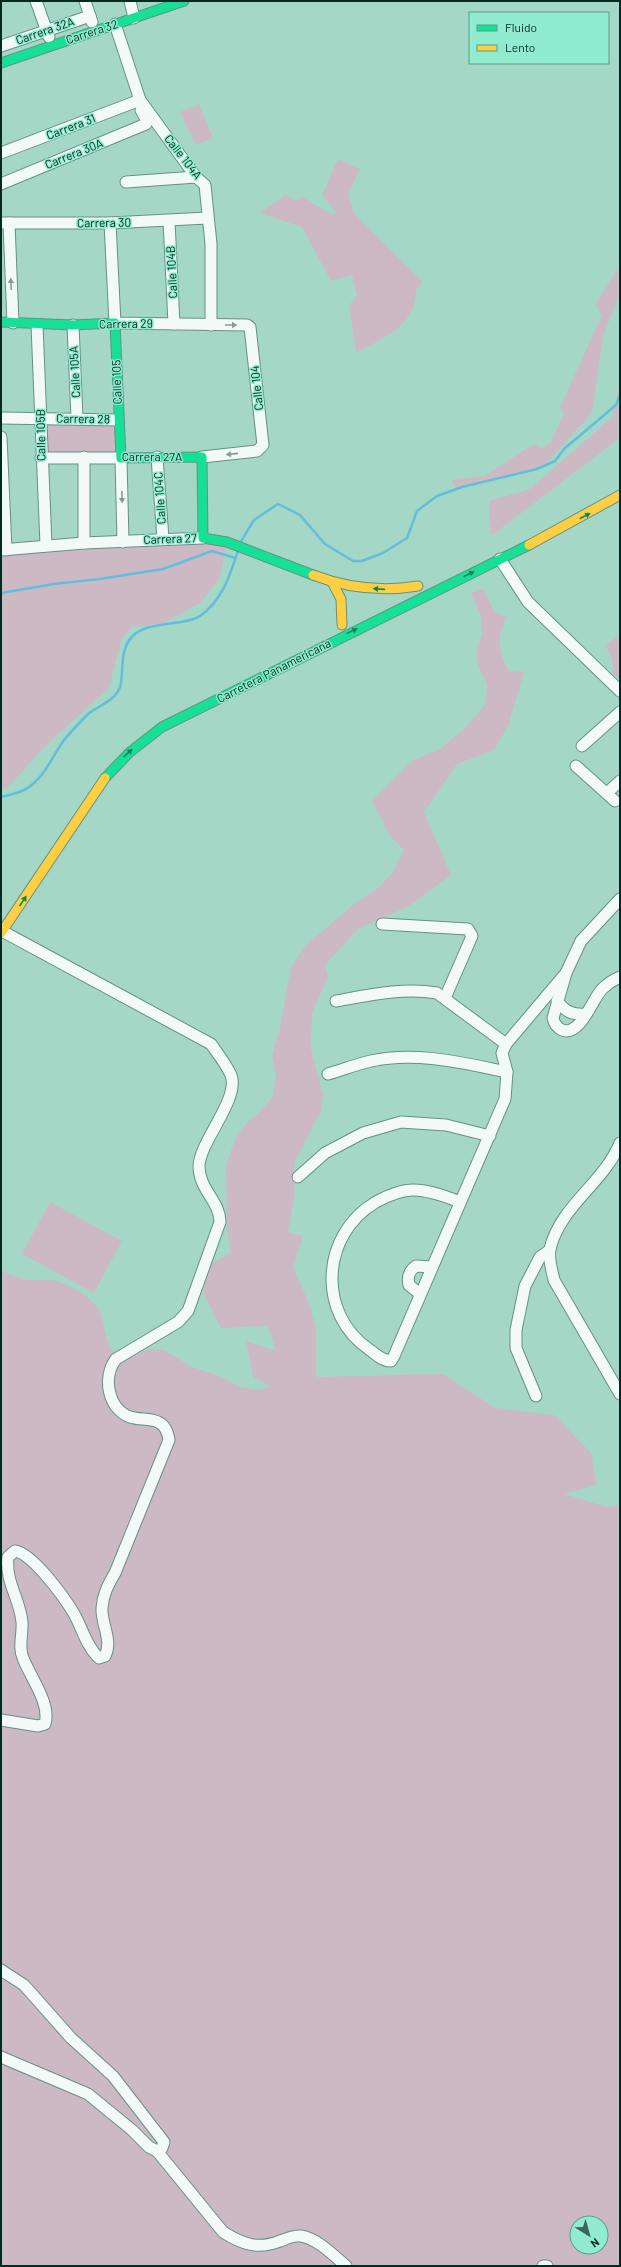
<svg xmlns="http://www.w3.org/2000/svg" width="621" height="2267" font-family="Barlow,sans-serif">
<rect width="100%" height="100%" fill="#a5d7c7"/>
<g fill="#cdb9c4" fill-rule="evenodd">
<polygon points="199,104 213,138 196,145 180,112"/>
<path d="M338 159 360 169 348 194 355 215 423 282 416 289C417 326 384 337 356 353L349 305 357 296 352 275 331 281 302 227 260 213 285 195 297 200 303 197 330 214H338L322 195Z"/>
<polygon points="620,265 620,293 603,336 592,413 544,466 456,490 452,480 485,476 534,444 541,449 551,442 564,413 560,407 602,315 595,305"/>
<polygon points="620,383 620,438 491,536 489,501 530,489 612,417"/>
<polygon points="41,419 118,420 121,458 41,458"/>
<polygon points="199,542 227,544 219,579 200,603 160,625 133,626 121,640 109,688 47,744 9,786 1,790 1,553 47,549"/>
<path d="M483 589 494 611 506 617C497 638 497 651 509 671L524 672 508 726 494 750 457 764 424 812 451 875 407 907 358 929 325 965 328 977 312 1013 311 1049 323 1095 321 1111 294 1163V1199L288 1232 303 1236 293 1267 308 1301 316 1328V1377L443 1374 495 1408 554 1415 591 1453 597 1485 564 1494 607 1507 620 1505V2266H1V1270C10 1275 20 1279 30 1280 37 1281 45 1279 52 1280 69 1284 92 1296 100 1312 105 1325 105 1338 112 1351L130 1358 148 1349 164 1350 192 1367 217 1375 241 1387 259 1390 271 1386 253 1377 246 1341 276 1351 268 1326 221 1328 204 1294 206 1267 231 1252 227 1231 226 1165 236 1137 248 1121 258 1114 273 1096 276 1076 272 1056 280 1028 291 967 306 945 354 904 378 888 393 872 404 850 390 836 372 801 412 761 440 749 464 729 485 705 487 685 479 667 476 653 482 635 481 616 471 593ZM577 2223H601V2247H577Z"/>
<polygon points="620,634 620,680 613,673 612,660 606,645"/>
<polygon points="50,1202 122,1241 94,1293 22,1254"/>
</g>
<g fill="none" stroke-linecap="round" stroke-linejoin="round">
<g stroke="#62bedd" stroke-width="2.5">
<polyline points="240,543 254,520 278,504 300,515 325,544 353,561 362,561 383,553 407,538 417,511 437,496 462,487 537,469 555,461 564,449 616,405 620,395"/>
<polyline points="1,593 54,584 100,579 163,569 212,551 235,558"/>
<path d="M1 797C13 794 25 792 34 783 47 772 52 757 62 743 69 733 79 723 88 714 98 706 115 701 120 687 124 673 120 655 128 642 142 618 181 628 200 616 222 601 230 575 238 551"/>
</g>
<defs>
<g id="street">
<polyline points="36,1 49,37"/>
<polyline points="85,1 92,22"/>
<polyline points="130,1 134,18"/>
<polyline points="115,24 140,100 196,177 205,185 211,244 211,325"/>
<polyline points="1,46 90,16"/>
<polyline points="1,153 140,100"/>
<polyline points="126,182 196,177"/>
<polyline points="1,184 146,124 147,121 141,110"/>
<polyline points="169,221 174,324"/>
<polyline points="1,223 110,223 207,218"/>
<polyline points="9,223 13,323"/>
<polyline points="110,223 115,323 247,325 250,327 263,445 257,451 202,457"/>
<polyline points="37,325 46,545"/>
<polyline points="73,325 77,418"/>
<polyline points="1,418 118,420"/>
<polyline points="1,437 6,550"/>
<polyline points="84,457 84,543"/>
<polyline points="157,457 163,539"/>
<polyline points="41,458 121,458 123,542"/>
<polyline points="1,550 84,543 203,538"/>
<polyline points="500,559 528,602 620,691"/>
<polyline points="582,746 620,712"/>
<polyline points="576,766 615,801"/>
<polyline points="607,793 620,781"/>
<path d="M620 899 581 941 566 973 553 1018C554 1023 556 1027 562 1030 580 1037 592 1000 602 989 607 984 613 980 620 977"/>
<polyline points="382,924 468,929 472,936 445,998"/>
<path d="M336 1001C369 995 404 987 437 993L506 1044"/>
<path d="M557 1001C566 1012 572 1015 586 1014"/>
<path d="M328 1074C342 1070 357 1064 371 1061 416 1051 463 1063 507 1072"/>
<path d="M620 1143C604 1183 560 1206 550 1249 548 1259 552 1270 554 1280L620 1394"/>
<polyline points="298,1177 325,1153 363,1133 401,1122 446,1125 490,1136"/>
<path d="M460 1202C445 1196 429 1190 413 1190 400 1190 387 1196 376 1202 321 1234 316 1314 370 1350 377 1355 382 1361 391 1361L394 1356 505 1099 507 1072 502 1053 506 1044 566 973"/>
<path d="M420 1294 409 1285C407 1276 409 1271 416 1266L432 1267"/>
<polyline points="536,1396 516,1348 516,1330 525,1286 540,1257 550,1250"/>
<path d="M1 1720 38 1726 45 1724C51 1703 30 1677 23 1658 18 1646 23 1635 22 1622 20 1599 5 1582 8 1557L15 1551C32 1553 64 1597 73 1612 82 1627 86 1646 99 1658L105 1656C113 1640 101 1624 102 1608 103 1594 108 1585 115 1573L169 1440C168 1433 165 1425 158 1422 150 1418 139 1420 130 1417 108 1409 102 1377 116 1359L178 1322 188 1311 220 1222C220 1201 199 1190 199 1166 200 1141 240 1099 231 1075 226 1064 218 1054 211 1044L2 931"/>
<polyline points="1,1970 24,1985 71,2038 113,2076 164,2142 162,2148 157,2151 149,2147 132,2130 88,2094 1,2057"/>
<path d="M157 2151 223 2232C242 2244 258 2250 280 2241 286 2239 294 2235 301 2236 318 2239 333 2255 346 2266"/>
<polyline points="543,2266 547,2266"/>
</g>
<g id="fast">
<polyline points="1,63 184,1"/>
<polyline points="1,322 73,325 115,323 121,458 202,457 203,538 227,542 313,575"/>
<polyline points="105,778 130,752 162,727 529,545"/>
</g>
<g id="slow">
<polyline points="529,545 620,495"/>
<path d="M313 575C347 588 382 592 418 586"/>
<polyline points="332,582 341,599 342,625"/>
<polyline points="1,933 105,778"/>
</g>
</defs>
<use href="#street" stroke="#659184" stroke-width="13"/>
<use href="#fast" stroke="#659184" stroke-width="11"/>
<use href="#slow" stroke="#659184" stroke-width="11"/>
<use href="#street" stroke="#f2f9f7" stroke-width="11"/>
<use href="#fast" stroke="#16e098" stroke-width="9"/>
<use href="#slow" stroke="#ffcf43" stroke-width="9"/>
</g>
<defs><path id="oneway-solid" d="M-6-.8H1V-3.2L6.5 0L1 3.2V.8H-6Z"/></defs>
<g fill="#869c96">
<use href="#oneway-solid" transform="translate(11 284) rotate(-92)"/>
<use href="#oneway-solid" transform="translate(231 325)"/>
<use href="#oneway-solid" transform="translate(232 454) rotate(174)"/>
<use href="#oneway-solid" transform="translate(122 497) rotate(89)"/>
</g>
<g fill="#0c855c">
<use href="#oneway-solid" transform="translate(585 516) rotate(-28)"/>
<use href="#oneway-solid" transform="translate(469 574) rotate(-26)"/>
<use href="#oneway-solid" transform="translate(379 589) rotate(-176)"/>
<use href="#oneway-solid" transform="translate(352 631) rotate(-26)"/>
<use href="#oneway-solid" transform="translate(128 753) rotate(-42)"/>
<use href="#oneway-solid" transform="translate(23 901) rotate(-56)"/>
</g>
<g text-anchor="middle" stroke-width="3" stroke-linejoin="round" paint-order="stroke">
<g font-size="12" fill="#022a20" stroke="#91ebce">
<text transform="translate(45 31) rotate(-19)" y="4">Carrera 32A</text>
<text transform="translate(92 32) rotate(-18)" y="4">Carrera 32</text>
<text transform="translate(71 127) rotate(-21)" y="4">Carrera 31</text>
<text transform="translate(74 154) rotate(-22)" y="4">Carrera 30A</text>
<text transform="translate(183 157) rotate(52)" y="4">Calle 104A</text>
<text transform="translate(104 223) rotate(-1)" y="4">Carrera 30</text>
<text transform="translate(172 272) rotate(-93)" y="4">Calle 104B</text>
<text transform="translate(126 324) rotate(-1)" y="4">Carrera 29</text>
<text transform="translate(75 372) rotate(-93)" y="4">Calle 105A</text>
<text transform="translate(117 382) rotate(-92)" y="4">Calle 105</text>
<text transform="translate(257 388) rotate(-96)" y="4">Calle 104</text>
<text transform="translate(83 419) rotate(1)" y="4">Carrera 28</text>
<text transform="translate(41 435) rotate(-91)" y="4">Calle 105B</text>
<text x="152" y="461">Carrera 27A</text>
<text transform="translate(160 498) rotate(-94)" y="4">Calle 104C</text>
<text transform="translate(170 539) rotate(-2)" y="4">Carrera 27</text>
<text transform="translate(274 671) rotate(-27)" y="4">Carretera Panamericana</text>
</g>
</g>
<rect width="621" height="2267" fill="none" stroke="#022a20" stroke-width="4"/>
<rect x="469" y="12" width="140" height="52" fill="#91ebce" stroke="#589e88"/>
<rect x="477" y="25" width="20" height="6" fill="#16e098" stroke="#589e88"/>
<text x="505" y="32" font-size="12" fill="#022a20">Fluido</text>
<rect x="477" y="45" width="20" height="6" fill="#ffcf43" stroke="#589e88"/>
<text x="505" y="52" font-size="12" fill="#022a20">Lento</text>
<g transform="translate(589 2235) rotate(143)"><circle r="19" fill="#91ebce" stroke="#589e88"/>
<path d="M0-3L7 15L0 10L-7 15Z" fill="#3b675a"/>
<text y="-6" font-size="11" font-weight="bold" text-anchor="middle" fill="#022a20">N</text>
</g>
</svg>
